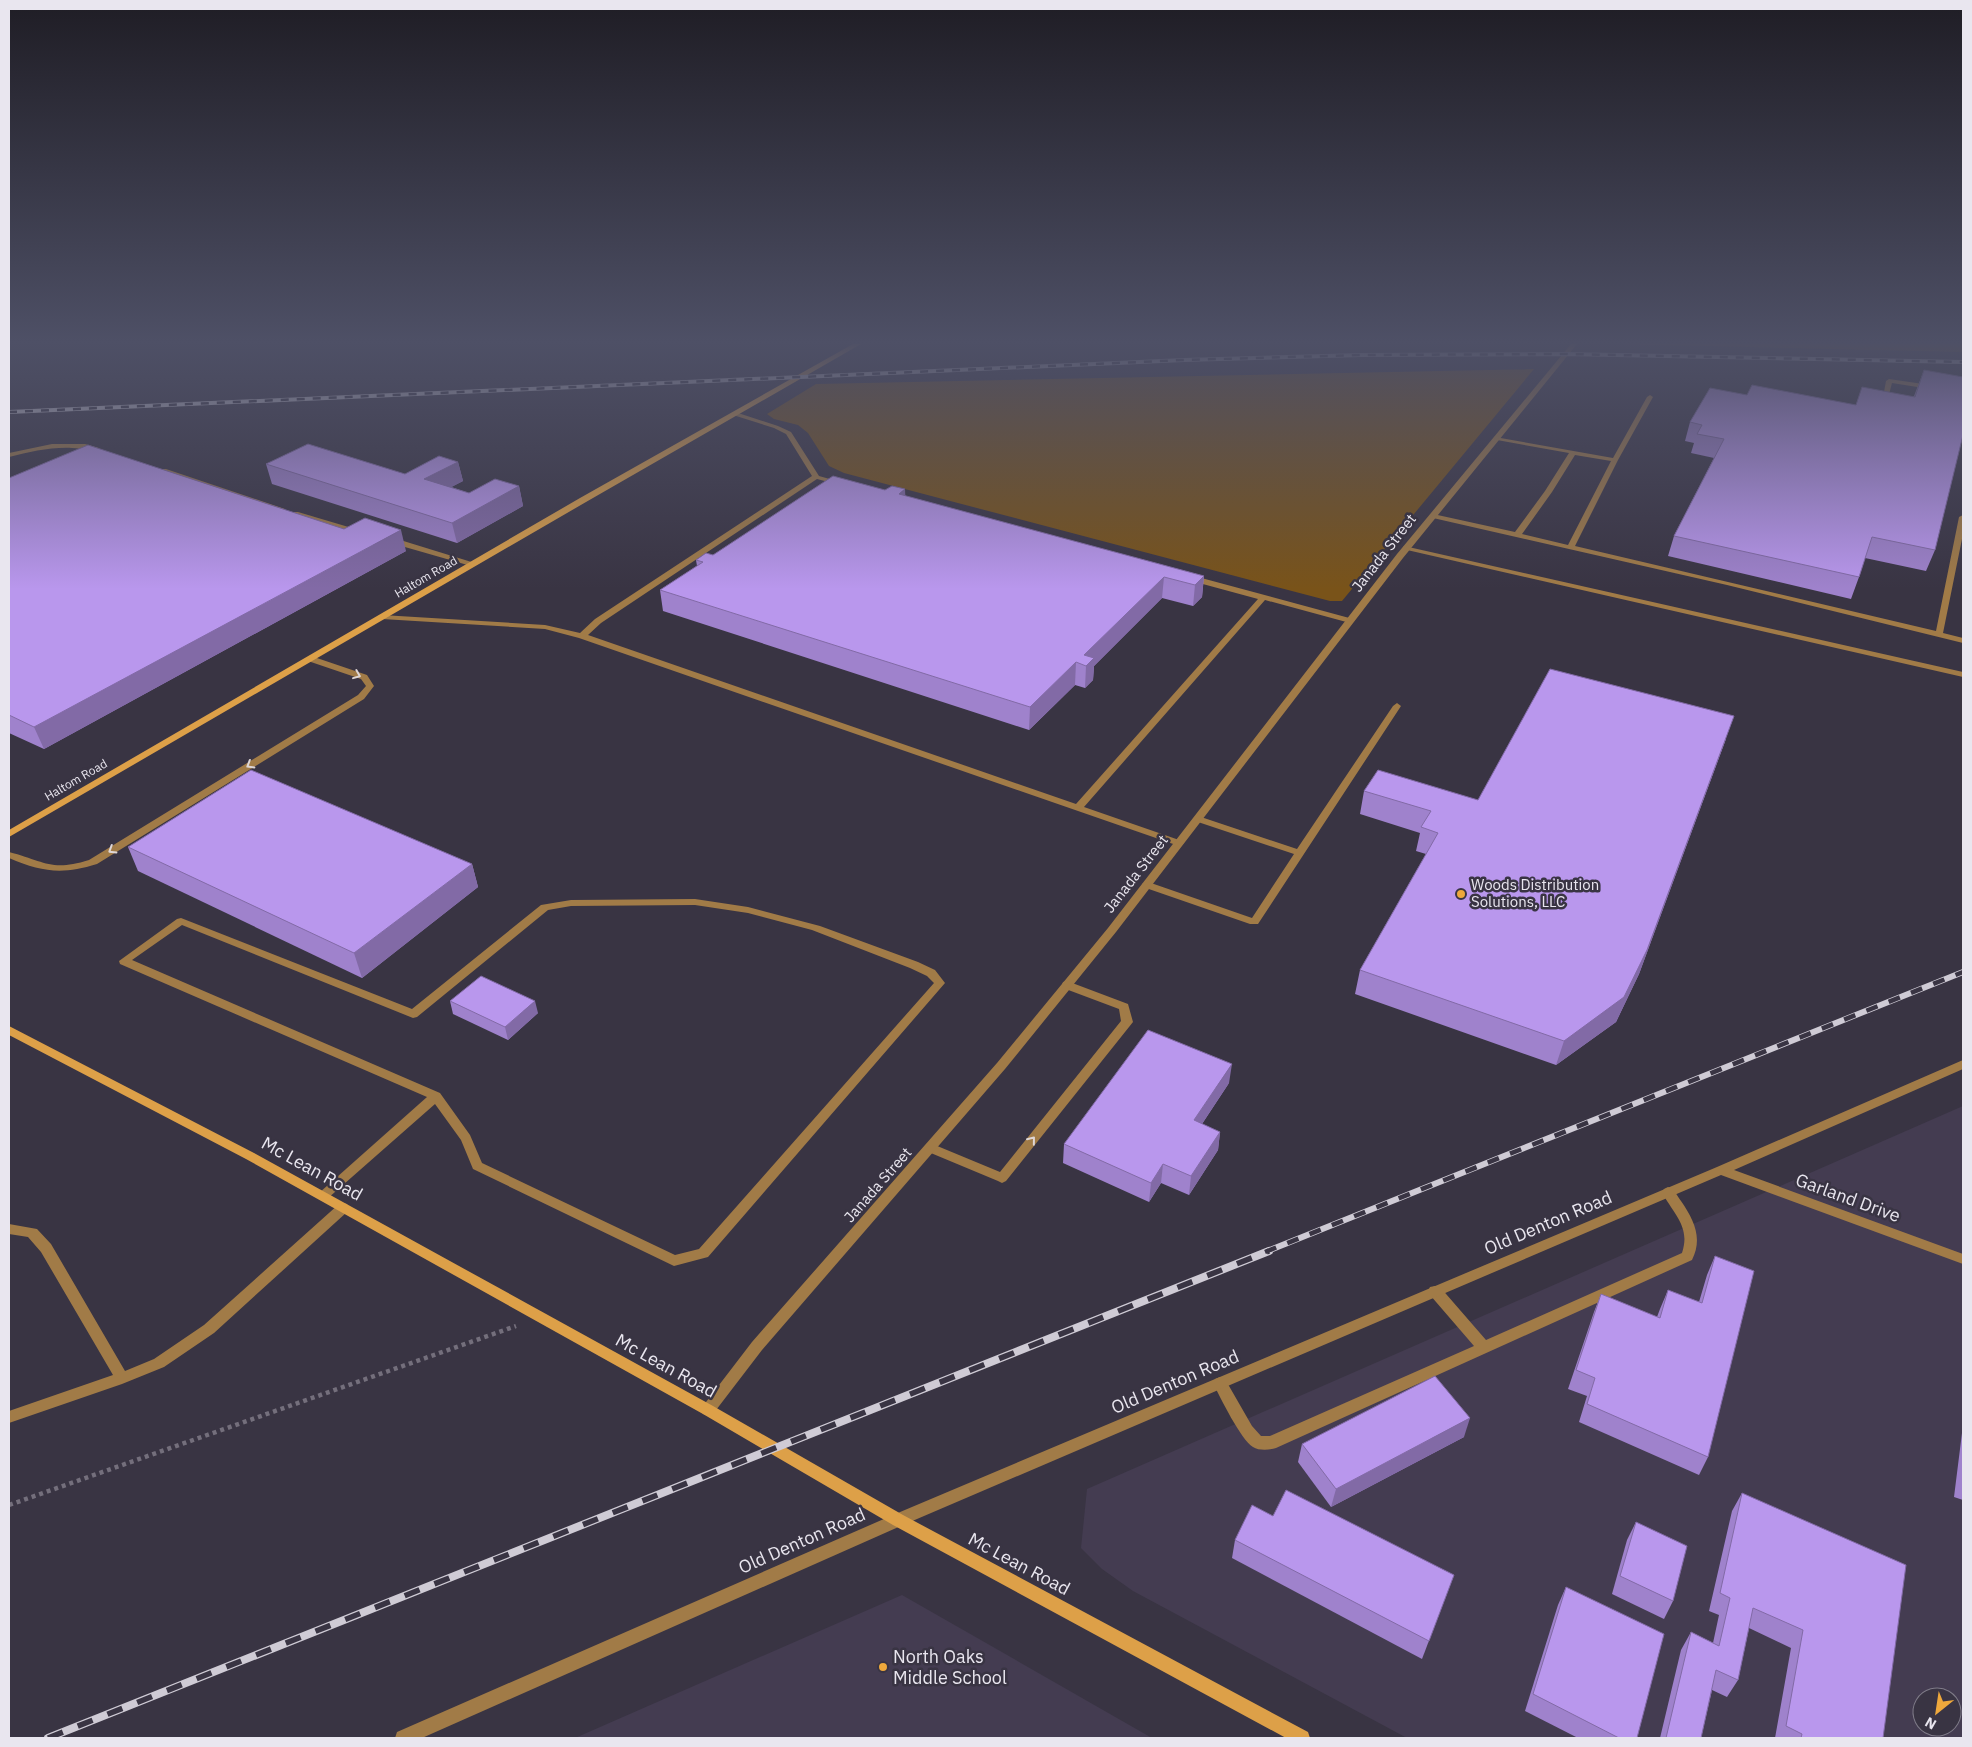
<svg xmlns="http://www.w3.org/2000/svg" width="1972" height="1747" font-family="'IBM Plex Sans',sans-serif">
<rect width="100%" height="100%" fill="#393443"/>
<g fill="#443c51" fill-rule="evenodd">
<path d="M1963 1106V1738H1407L1133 1591 1102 1569 1081 1548 1087 1489ZM1922 1697H1952V1727H1922Z"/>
<polygon points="902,1595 1152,1738 575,1738"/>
</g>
<g fill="#795319">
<polygon points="1617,344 1963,344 1963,352"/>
<polygon points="1534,369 1342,601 1330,601 844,473 829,466 808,433 798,425 774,419 767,414 816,384"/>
</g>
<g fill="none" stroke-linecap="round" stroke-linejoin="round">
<polyline stroke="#746f7c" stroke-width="4.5" stroke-dasharray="4 4" stroke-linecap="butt" points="9,1505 516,1326"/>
<g fill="#a17b47" fill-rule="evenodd">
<polygon points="1889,379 1930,385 1933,387 1930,389 1892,383 1887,402 1882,403 1886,381"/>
<path d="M1650 395 1653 397 1618 460 1575 546 1936 631 1959 517 1963 515V534L1943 633 1963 638V643L1727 585 1433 518 1429 516 1433 514 1515 532 1545 491 1569 453 1497 440 1495 439V437L1613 458 1647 397ZM1575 455 1611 461 1568 545 1522 534 1552 492Z"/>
<polygon points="735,412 778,426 791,432 819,476 844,483 840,485 817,479 601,623 588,635 1076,804 1258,599 1188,580 1188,576 1194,576 1353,619 1354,621 1350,623 1265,600 1084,807 1182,841 1184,843 1179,846 579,638 545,629 382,619 378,617 382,615 545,625 580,633 595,619 812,476 786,434 774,428 733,415 733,413"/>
<path d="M52 444H85L99 448C93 452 80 448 72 448 50 447 30 452 9 457V453Z"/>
<polygon points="162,469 166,469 285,509 278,511 162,471"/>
<polygon points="292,512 298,512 362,531 358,533 355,533 292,516"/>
<polygon points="391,539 397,539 478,564 474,566 471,566 391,543"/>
<polygon points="1404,546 1963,672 1963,677 1407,550 1403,548"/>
<path d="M311 656 367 675 374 686 364 699 97 864C62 875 42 872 9 858V852C44 861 51 872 89 860L358 695 366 686 361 679 308 661 307 659Z"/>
<polygon points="1397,703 1401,706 1258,924 1250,924 1143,887 1142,885 1143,883 1151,883 1252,918 1294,854 1195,821 1193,819 1195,817 1201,817 1297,849 1393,706"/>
<path d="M695 899 748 907 820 926 918 962 935 970 945 983 708 1257 674 1266 473 1169 461 1140 435 1104 327 1199 323 1201 319 1199 317 1196 319 1193 427 1097 120 964 119 961 177 919 181 918 412 1009 541 905 571 900ZM695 905 748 913 812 930 910 968 927 976 934 983 699 1249 675 1255 482 1163 470 1135 440 1093 132 960 182 925 413 1018 417 1017 548 910 571 906Z"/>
<polygon points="1067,981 1128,1004 1133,1022 1006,1181 1002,1183 998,1181 926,1151 924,1148 926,1145 930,1143 1000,1172 1121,1021 1119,1009 1063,988 1062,985 1063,982"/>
<path d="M1668 1187C1675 1189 1677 1196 1681 1201 1694 1220 1703 1238 1692 1260L1276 1448C1270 1450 1259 1451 1253 1447 1241 1440 1220 1397 1213 1383L1215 1379 1220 1377 1225 1379 1252 1426 1261 1436H1270L1474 1346 1430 1295 1428 1291 1430 1287 1435 1286 1440 1287 1486 1340 1682 1253C1691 1226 1673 1214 1662 1192L1664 1189Z"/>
<polygon points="343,1203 347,1204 349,1208 347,1212 214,1333 164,1367 122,1384 9,1423 9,1411 113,1375 41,1252 28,1237 9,1234 9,1224 37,1229 51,1244 125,1371 154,1359 204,1325 339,1204"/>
</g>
<polygon fill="#a17b47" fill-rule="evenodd" points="1963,1060 1963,1069 1734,1170 1963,1254 1963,1264 1721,1175 903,1525 422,1738 395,1738 397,1732 893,1515 1717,1167"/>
<polygon fill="#a17b47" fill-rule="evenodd" points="1571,344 1577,344 1403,558 1116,932 1005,1069 762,1350 713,1414 708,1416 703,1414 701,1410 703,1406 752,1342 997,1063 1108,928 1397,554"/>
<g fill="#dda048" fill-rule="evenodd">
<polygon points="853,344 861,344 586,502 9,837 9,830 580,498"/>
<polygon points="9,1026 254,1153 713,1406 903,1515 1308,1732 1310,1738 1286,1738 893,1525 703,1414 246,1159 9,1035"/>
</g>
<defs>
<polyline id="rail-far2" points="9,412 1184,360 1361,355 1566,354 1963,362"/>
<polyline id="rail-far1" points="1265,1252 1963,972"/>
<polyline id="rail" points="48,1738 1269,1251"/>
</defs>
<use href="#rail-far2" stroke="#cfcbd5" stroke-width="4"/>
<use href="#rail-far1" stroke="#cfcbd5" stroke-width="6"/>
<use href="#rail" stroke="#cfcbd5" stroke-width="8"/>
<use href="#rail-far2" stroke="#393443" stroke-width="2.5" stroke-dasharray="8" stroke-linecap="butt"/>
<use href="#rail-far1" stroke="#393443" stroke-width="4.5" stroke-dasharray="12" stroke-linecap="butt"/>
<use href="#rail" stroke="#393443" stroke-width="5.5" stroke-dasharray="16" stroke-linecap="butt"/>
</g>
<g fill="#9f82cc">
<polygon points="1924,370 1935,550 1926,571 1865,558 1859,577 1851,599 1668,556 1674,536 1714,458 1691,453 1694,443 1685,441 1690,422 1747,395 1856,405 1914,396"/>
<polygon points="458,462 463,481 451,487 469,493 519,486 523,506 457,543 272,484 266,464 405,474"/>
<polygon points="9,478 406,551 44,749 9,733"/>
<polygon points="905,496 1204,576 1202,597 1193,606 1162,598 1094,666 1093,680 1085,688 1075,685 1029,730 663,611 660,590 697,566 696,560"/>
<polygon points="1726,739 1639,974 1616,1022 1556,1065 1355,994 1360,970 1426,854 1416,851 1420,833 1360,814 1364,791 1478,800"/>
<polygon points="128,847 472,864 478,887 362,978 138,871"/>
<polygon points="450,1001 538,1013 508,1040 453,1014"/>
<polygon points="1229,1083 1202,1124 1220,1132 1218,1150 1189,1195 1161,1183 1149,1202 1063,1163 1064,1144"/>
<polygon points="1715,1256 1708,1457 1699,1475 1579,1422 1587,1396 1568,1389 1594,1312 1601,1294 1657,1317 1660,1309 1668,1290 1699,1302 1707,1275"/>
<polygon points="1963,1425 1963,1500 1954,1497"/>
<polygon points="1464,1437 1331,1507 1298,1462 1302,1444"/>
<polygon points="1742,1493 1883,1738 1775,1738 1791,1648 1749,1628 1738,1680 1727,1697 1712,1690 1701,1738 1660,1738 1681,1650 1691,1632 1713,1643 1719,1615 1709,1611 1732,1511"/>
<polygon points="1273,1516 1454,1575 1422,1659 1232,1558 1235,1540"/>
<polygon points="1636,1522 1673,1601 1664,1619 1612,1594 1627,1540"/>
<polygon points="1566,1587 1637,1738 1578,1738 1525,1711 1558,1605"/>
</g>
<g fill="#826aa6">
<polygon points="458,462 463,481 429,499 424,479"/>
<polygon points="519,486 523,506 457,543 452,523"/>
<polygon points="905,489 906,509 899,494"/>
<polygon points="401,530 406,551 44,749 34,727"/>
<polygon points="1204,576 1202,597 1193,606 1195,585"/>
<polygon points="1164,577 1162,598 1094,666 1093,680 1085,688 1086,666 1084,655"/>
<polygon points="1076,662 1075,685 1029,730 1030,707"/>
<polygon points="1734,716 1639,974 1616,1022 1556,1065 1564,1041"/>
<polygon points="472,864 478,887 362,978 354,953"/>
<polygon points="535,1001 538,1013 508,1040 505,1027"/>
<polygon points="1232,1064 1229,1083 1192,1139 1194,1120"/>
<polygon points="1220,1132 1218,1150 1189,1195 1191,1176"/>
<polygon points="1163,1164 1161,1183 1149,1202 1151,1183"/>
<polygon points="1470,1418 1464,1437 1331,1507 1336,1489"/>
</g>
<g fill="#b997ed" stroke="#826aa6">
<polygon points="1924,370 1963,377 1963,435 1935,550 1872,537 1859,577 1674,536 1724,439 1697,434 1702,425 1690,422 1710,388 1747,395 1752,385 1856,405 1862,387 1915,397"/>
<polygon points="308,444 405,474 439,456 458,462 424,479 469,493 495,479 519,486 452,523 266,464"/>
<polygon points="88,445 344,529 365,518 401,530 34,727 9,715 9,478"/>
<polygon points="833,476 885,490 892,486 905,489 899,494 1204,576 1195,585 1164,577 1084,655 1094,658 1086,666 1076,662 1030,707 660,590 703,562 696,560 706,553 713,555"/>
<polygon points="1550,669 1734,716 1647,950 1624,997 1564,1041 1360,970 1438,833 1421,827 1431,811 1364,791 1378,770 1478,800"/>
<polygon points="251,770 472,864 354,953 128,847"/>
<polygon points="481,976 535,1001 505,1027 450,1001"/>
<polygon points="1148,1030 1232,1064 1194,1120 1220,1132 1191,1176 1163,1164 1151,1183 1064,1144"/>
<polygon points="1715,1256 1754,1271 1708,1457 1587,1404 1595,1378 1576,1370 1601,1294 1660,1318 1668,1290 1702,1303"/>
<polygon points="1435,1376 1470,1418 1336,1489 1302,1444"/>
<polygon points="1286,1490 1454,1575 1429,1641 1235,1540 1252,1505 1273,1516"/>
<polygon points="1742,1493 1906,1565 1883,1738 1801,1738 1802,1734 1786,1726 1803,1630 1753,1608 1738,1680 1716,1670 1701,1738 1666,1738 1691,1632 1719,1646 1730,1598 1720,1593"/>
<polygon points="1636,1522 1687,1546 1673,1601 1620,1576"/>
<polygon points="1566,1587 1664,1634 1637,1738 1619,1738 1533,1694"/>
</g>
<defs><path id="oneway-chevron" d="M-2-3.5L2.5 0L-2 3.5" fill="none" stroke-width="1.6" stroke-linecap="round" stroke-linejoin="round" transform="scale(1.25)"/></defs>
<g stroke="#ded6d6">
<use href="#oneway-chevron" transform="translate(357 675) rotate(22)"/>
<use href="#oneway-chevron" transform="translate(250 765) rotate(149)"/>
<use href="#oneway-chevron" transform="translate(112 850) rotate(148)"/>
<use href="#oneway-chevron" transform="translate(1032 1140) rotate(-51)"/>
</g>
<linearGradient id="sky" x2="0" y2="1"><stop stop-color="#1f1d25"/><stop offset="0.58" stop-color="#4e5066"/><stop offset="1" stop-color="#4e5066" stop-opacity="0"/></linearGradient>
<rect width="1972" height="589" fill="url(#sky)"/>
<g fill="#eea83c" stroke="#393443" stroke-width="2">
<circle cx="1461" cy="894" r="5"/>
<circle cx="883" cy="1667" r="5"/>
</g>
<g text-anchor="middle" stroke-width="5" stroke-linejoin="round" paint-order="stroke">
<g font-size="12" fill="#e9e6ef" stroke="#393443">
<text transform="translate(426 577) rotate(-30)" y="4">Haltom Road</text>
<text transform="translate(76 780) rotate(-30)" y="4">Haltom Road</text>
</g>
<g font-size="15" fill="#e9e6ef" stroke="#393443">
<text transform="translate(1384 553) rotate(-52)" y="5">Janada Street</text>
<text transform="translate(1136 874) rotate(-52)" y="5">Janada Street</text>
<text transform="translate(878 1185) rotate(-49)" y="5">Janada Street</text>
</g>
<g font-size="15" fill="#e9e6ef" stroke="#393443" text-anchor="start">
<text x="1471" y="890">Woods Distribution<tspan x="1471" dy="17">Solutions, LLC</tspan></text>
</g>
<g font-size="18" fill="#e9e6ef" stroke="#393443">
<text transform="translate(312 1169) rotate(29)" y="6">Mc Lean Road</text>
<text transform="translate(1848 1198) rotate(20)" y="6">Garland Drive</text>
<text transform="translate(1548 1223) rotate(-23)" y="6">Old Denton Road</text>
<text transform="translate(666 1366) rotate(29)" y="6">Mc Lean Road</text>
<text transform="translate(1175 1382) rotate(-23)" y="6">Old Denton Road</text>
<text transform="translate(802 1541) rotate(-24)" y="6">Old Denton Road</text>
<text transform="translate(1019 1564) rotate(28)" y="6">Mc Lean Road</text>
</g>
<g font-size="18" fill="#e9e6ef" stroke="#393443" text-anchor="start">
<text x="893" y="1663">North Oaks<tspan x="893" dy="21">Middle School</tspan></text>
</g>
</g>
<rect width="1972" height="1747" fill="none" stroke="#e9e6ef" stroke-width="20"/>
<g transform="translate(1937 1712) rotate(210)"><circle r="24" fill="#393443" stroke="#7f7b88"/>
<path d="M0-4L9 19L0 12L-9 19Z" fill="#eea83c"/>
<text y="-8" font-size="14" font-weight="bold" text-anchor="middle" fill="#e9e6ef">N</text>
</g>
</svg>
